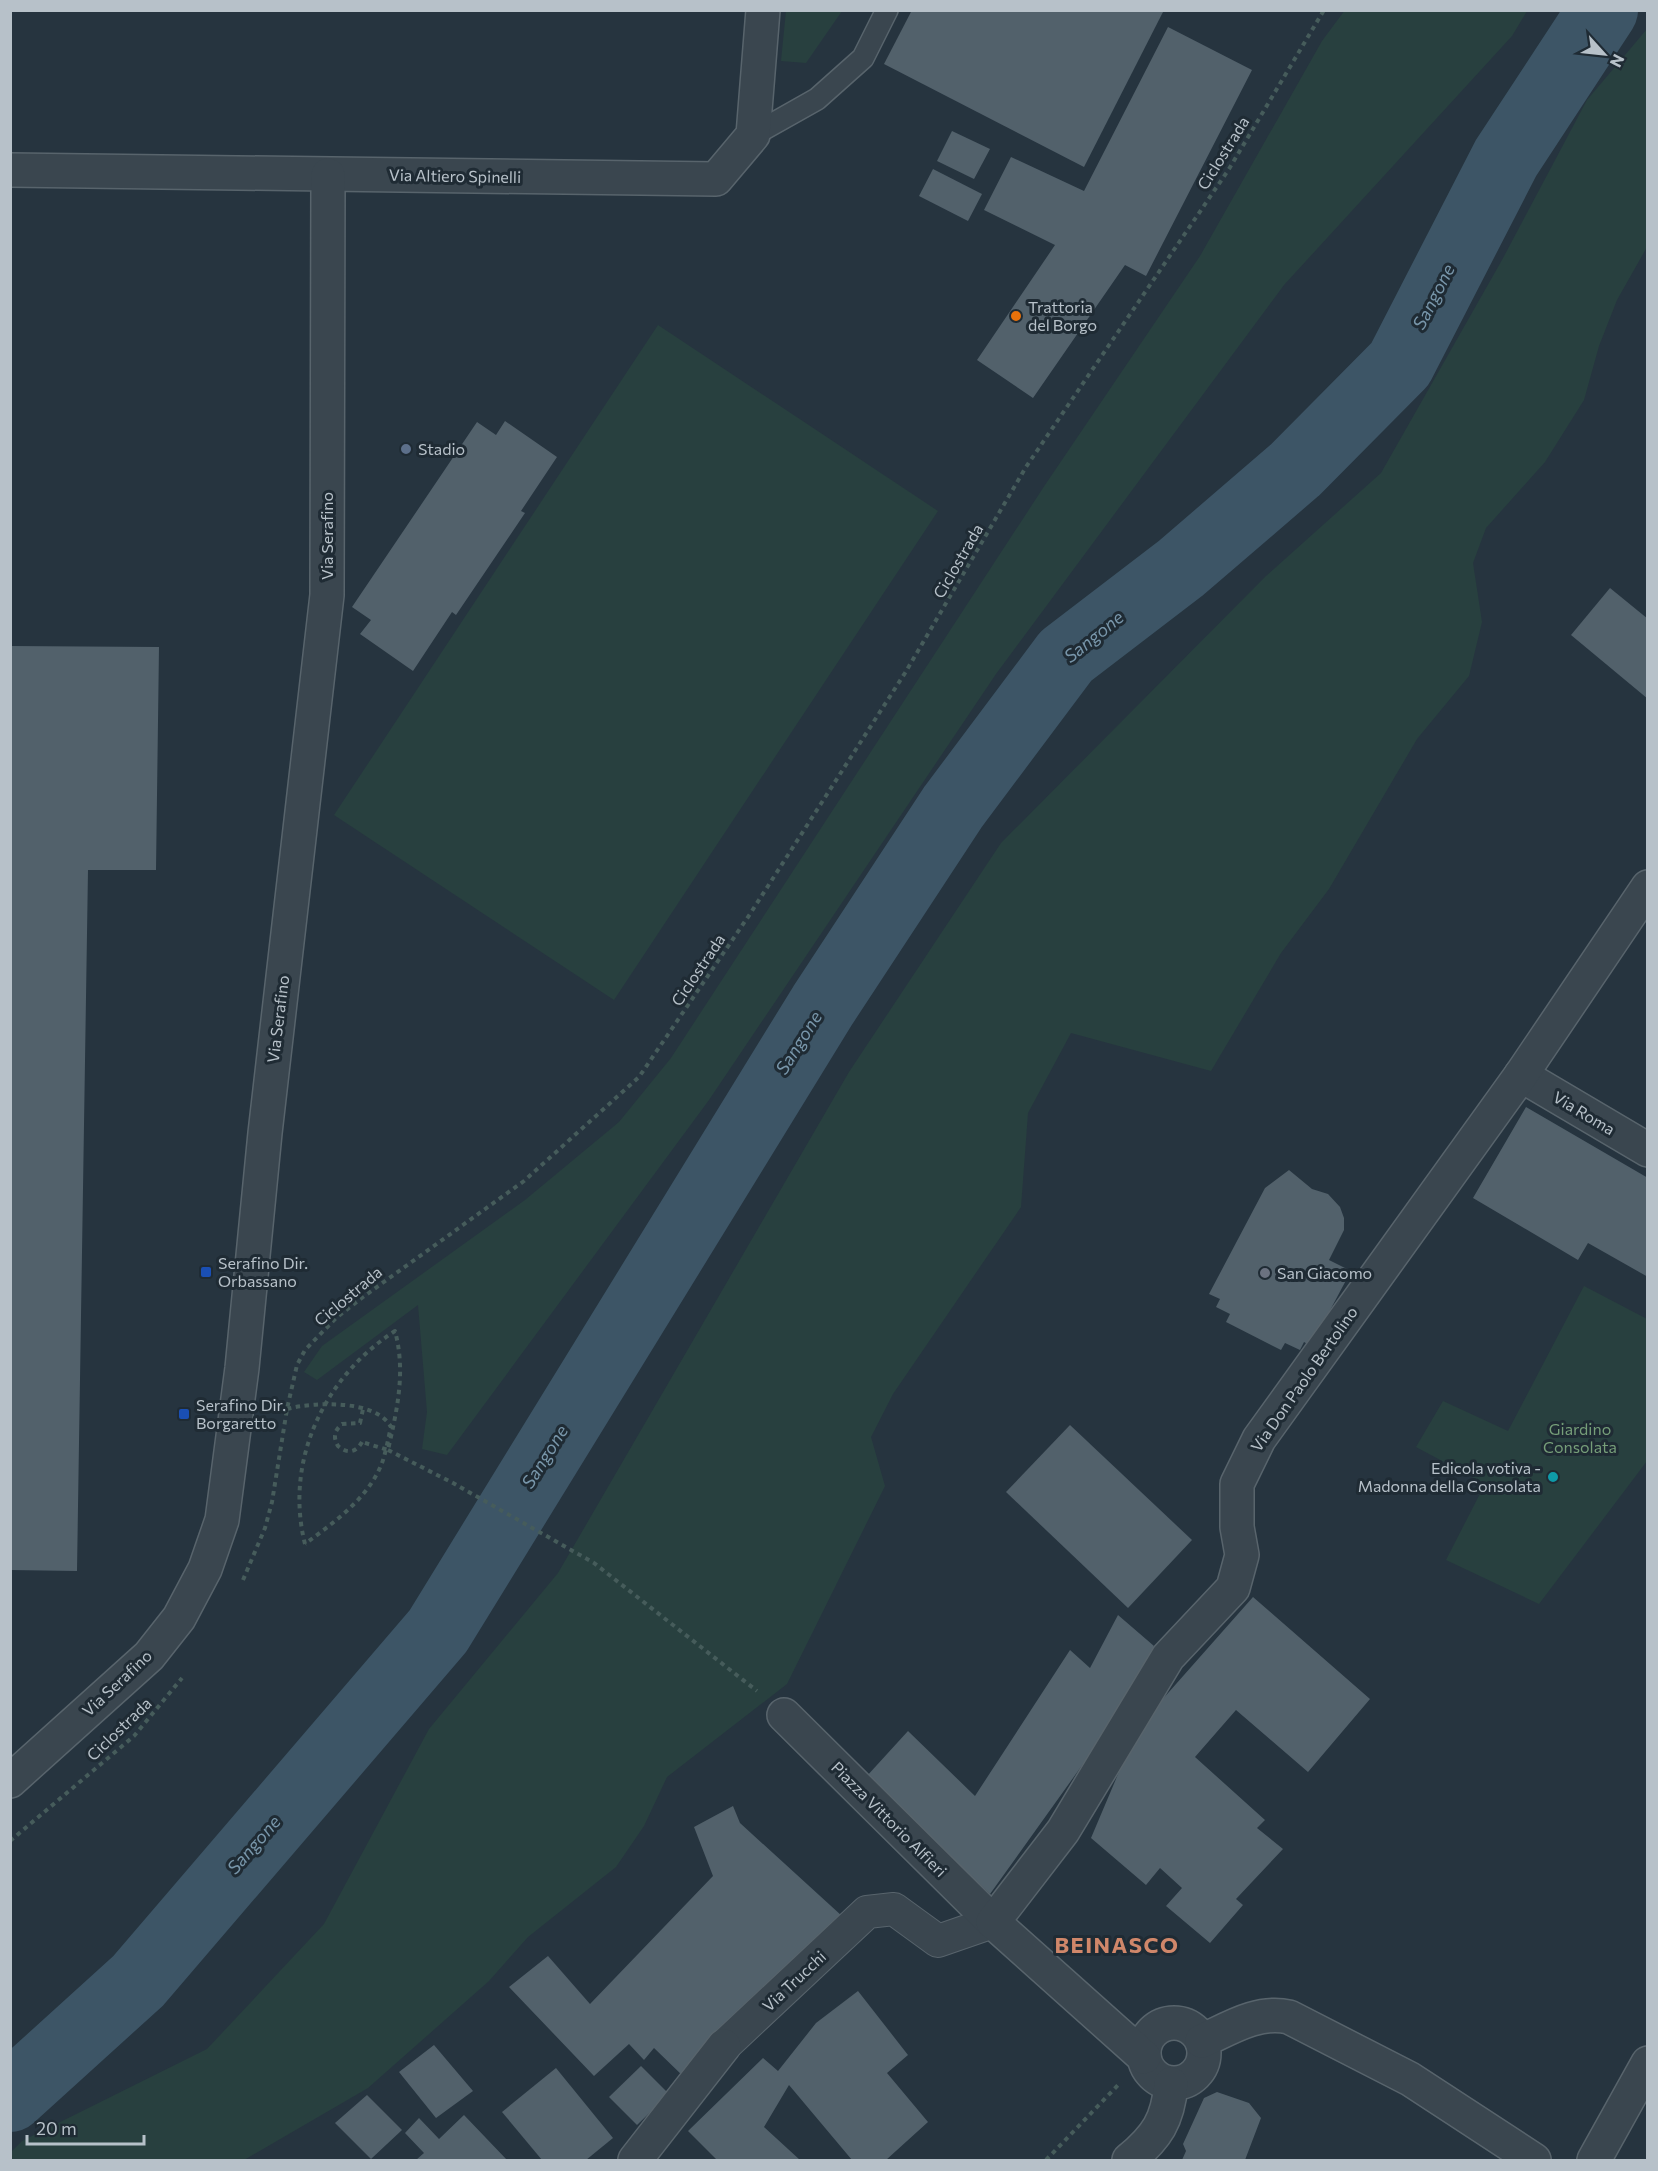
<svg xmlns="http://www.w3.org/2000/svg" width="1658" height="2171" font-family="Commissioner,sans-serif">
<rect width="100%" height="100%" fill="#26343f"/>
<g fill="#28403f">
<polygon points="1345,10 1527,11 1512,36 1284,285 996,674 709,1100 447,1455 422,1449 427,1412 418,1305 317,1380 304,1372 322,1346 525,1200 619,1122 671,1058 1045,485 1200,256 1322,41"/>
<polygon points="786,11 842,11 806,63 781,61"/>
<polygon points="1647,29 1647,247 1617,300 1599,346 1584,400 1545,462 1486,528 1473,563 1482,622 1469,676 1417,739 1329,889 1281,953 1211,1071 1071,1033 1028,1113 1021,1207 893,1394 871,1437 885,1486 787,1684 667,1777 644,1826 616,1867 528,1937 489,1981 368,2088 244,2160 11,2160 11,2152 22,2141 207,2049 324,1924 429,1729 558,1573 849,1072 1001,843 1266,576 1381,473 1502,260 1587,100"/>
<polygon points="658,325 938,511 614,1000 334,815"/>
<polygon points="1584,1286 1647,1319 1647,1461 1539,1604 1446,1560 1485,1484 1416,1447 1443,1401 1508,1431"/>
</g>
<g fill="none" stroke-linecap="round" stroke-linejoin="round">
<polyline stroke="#3d5566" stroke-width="70" points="10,2097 138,1981 438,1631 823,1005 953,807 1066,656 1181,568 1295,470 1400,364 1506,158 1603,10"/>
</g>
<g fill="#52616b">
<polygon points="912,10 1164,10 1084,167 884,64"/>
<polygon points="1168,27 1252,70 1146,276 1125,265 1033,398 977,360 1055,245 984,210 1011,157 1084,191"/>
<polygon points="952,131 990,149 974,179 937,161"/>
<polygon points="933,169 982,194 968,221 919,196"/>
<polygon points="505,421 557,457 521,511 525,513 456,615 452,612 413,671 360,634 371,620 352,607 477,422 496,435"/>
<polygon points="1610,588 1648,619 1648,699 1571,635"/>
<polygon points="10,646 159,647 156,870 88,870 77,1571 10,1570"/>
<polygon points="1526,1107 1648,1178 1648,1277 1588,1243 1578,1260 1473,1198"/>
<polygon points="1289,1170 1312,1189 1328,1194 1340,1207 1344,1218 1344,1230 1329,1260 1351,1271 1311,1346 1304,1342 1300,1350 1285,1343 1281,1350 1226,1322 1230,1314 1216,1307 1220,1299 1209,1294 1265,1188"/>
<polygon points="1070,1425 1192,1540 1128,1608 1006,1492"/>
<polygon points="1253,1597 1370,1699 1308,1772 1236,1710 1195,1757 1265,1820 1257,1828 1283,1849 1236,1899 1243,1905 1210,1943 1166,1906 1182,1888 1160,1868 1146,1885 1091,1838 1138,1727"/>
<polygon points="1118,1615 1154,1646 1131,1697 990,1894 866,1777 908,1731 975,1796 1070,1650 1090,1668"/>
<polygon points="733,1806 740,1823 842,1916 684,2077 654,2048 644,2060 629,2044 594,2076 509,1987 548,1956 590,2004 713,1876 694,1827"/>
<polygon points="858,1991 908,2055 887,2073 928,2122 886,2160 852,2160 789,2085 764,2127 800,2160 717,2160 688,2131 763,2058 778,2071 816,2023"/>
<polygon points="434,2045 473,2091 436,2118 399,2072"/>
<polygon points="641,2066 669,2094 637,2125 609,2097"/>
<polygon points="556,2068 613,2138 586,2160 542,2160 502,2112"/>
<polygon points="1217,2092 1249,2103 1261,2118 1245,2160 1182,2160 1186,2151 1183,2144 1204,2098"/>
<polygon points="367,2095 402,2130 371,2159 335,2123"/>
<polygon points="464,2115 507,2160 416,2160 424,2153 405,2133 419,2118 439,2139"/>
</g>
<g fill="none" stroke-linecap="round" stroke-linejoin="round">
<defs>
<polyline id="service" points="753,135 817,99 863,58 887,10"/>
<polyline id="pedestrian" points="724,2046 867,1912 894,1909 938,1941 993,1922"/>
<g id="minor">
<polyline points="10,170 716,179 753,135 763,10"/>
<polyline points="1521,1075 1648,1150"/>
<polyline points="784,1715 993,1922"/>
<polyline points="10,1781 149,1656 179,1618 205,1569 222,1520 242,1368 265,1133 327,595 328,175"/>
<circle cx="1174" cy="2053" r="30"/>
<path d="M1202 2041C1230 2028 1258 2010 1289 2017L1410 2079 1534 2160"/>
<polyline points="1144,2057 993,1922 1063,1831 1168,1657 1233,1588 1242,1555 1237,1527 1237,1484 1259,1439 1521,1075 1648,887"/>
<polyline points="635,2160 724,2046"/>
<path d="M1129 2160C1157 2137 1168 2120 1171 2084"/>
<polyline points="1594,2160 1648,2063"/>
</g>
</defs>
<use href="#service" stroke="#58646c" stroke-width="24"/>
<use href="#pedestrian" stroke="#58646c" stroke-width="34"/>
<use href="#minor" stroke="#58646c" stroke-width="36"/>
<g stroke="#465c5b" stroke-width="4" stroke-dasharray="4.5 4.5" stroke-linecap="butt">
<path d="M287 1409C313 1402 376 1399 391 1427 388 1439 386 1452 382 1463 368 1499 334 1522 305 1544"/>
<path d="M362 1442C356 1453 347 1454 338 1446 333 1437 334 1431 342 1424L360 1423 363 1409"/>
<polyline points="388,1450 453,1483 594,1563 757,1691"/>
<polyline points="243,1580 265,1528 272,1502 287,1409 297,1365 305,1350 336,1318 363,1297 524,1181 639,1077 750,914 905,673 1026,467 1229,169 1324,10"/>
<polyline points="10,1841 134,1736 182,1678"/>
<polyline points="1046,2160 1120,2083"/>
</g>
<use href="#service" stroke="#3a464f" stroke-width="21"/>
<use href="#pedestrian" stroke="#3a464f" stroke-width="32"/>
<use href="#minor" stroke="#3a464f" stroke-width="33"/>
<path stroke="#465c5b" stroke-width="4" stroke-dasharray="4.5 4.5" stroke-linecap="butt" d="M305 1544C284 1461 324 1377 395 1331 406 1372 397 1410 388 1450L362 1442"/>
</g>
<circle fill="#e8710a" stroke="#1f2b34" stroke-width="2" cx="1016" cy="316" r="6"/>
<circle fill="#5c6f8a" stroke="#1f2b34" stroke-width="2" cx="406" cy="449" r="6"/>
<g fill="#1a4fb4" stroke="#1f2b34" stroke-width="2">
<rect x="200" y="1266" width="12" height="12" rx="3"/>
<rect x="178" y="1408" width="12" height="12" rx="3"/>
</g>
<circle fill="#6b7280" stroke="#1f2b34" stroke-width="2" cx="1265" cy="1273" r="6"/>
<circle fill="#0f9aa8" stroke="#1f2b34" stroke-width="2" cx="1553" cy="1477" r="6"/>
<g text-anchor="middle" stroke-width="6" stroke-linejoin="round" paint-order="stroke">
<g font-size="16" fill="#b7c1c9" stroke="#1f2b34">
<text transform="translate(1223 153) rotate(-58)" y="6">Ciclostrada</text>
<text transform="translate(455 176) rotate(1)" y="6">Via Altiero Spinelli</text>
<text transform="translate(327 536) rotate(-90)" y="6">Via Serafino</text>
<text transform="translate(958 561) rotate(-60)" y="6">Ciclostrada</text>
<text transform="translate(698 970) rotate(-56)" y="6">Ciclostrada</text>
<text transform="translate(278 1019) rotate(-83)" y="6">Via Serafino</text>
<text transform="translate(1584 1113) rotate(31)" y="6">Via Roma</text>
<text transform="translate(348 1296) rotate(-40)" y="6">Ciclostrada</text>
<text transform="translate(1304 1379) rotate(-55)" y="6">Via Don Paolo Bertolino</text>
<text transform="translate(117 1683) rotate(-43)" y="6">Via Serafino</text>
<text transform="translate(119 1729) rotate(-44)" y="6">Ciclostrada</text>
<text transform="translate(889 1819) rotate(45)" y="6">Piazza Vittorio Alfieri</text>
<text transform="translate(794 1981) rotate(-43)" y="6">Via Trucchi</text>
</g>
<g font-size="16" fill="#b7c1c9" stroke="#1f2b34" text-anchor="start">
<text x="1028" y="313">Trattoria<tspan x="1028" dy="18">del Borgo</tspan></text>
<text x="418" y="455">Stadio</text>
<text x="218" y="1269">Serafino Dir.<tspan x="218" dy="18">Orbassano</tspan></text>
<text x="1277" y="1279">San Giacomo</text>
<text x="196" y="1411">Serafino Dir.<tspan x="196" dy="18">Borgaretto</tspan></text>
<text x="1541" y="1474" text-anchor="end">Edicola votiva -<tspan x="1541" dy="18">Madonna della Consolata</tspan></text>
</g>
<g font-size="16" fill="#769e79" stroke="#1f2b34">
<text x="1580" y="1435">Giardino<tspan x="1580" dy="18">Consolata</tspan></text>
</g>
<g font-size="18" font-style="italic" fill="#7896aa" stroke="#1f2b34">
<text transform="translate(1434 297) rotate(-63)" y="6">Sangone</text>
<text transform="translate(1094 637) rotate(-39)" y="6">Sangone</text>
<text transform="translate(799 1043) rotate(-58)" y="6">Sangone</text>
<text transform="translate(545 1457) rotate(-58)" y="6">Sangone</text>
<text transform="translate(254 1845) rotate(-49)" y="6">Sangone</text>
</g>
<g font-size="22" font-weight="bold" letter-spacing="1.5" fill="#d0876a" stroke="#1f2b34">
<text x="1117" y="1953">BEINASCO</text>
</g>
</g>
<rect width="1658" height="2171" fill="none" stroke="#b7c1c9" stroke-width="24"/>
<g transform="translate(1604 54) rotate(117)" stroke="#1f2b34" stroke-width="4.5" paint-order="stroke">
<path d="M0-4.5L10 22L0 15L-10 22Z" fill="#b7c1c9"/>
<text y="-9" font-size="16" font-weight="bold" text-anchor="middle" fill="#b7c1c9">N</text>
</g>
<path d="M27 2135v9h117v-9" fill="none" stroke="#b7c1c9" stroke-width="3"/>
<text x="36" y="2135" font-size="18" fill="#b7c1c9" stroke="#1f2b34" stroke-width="4.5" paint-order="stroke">20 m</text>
</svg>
